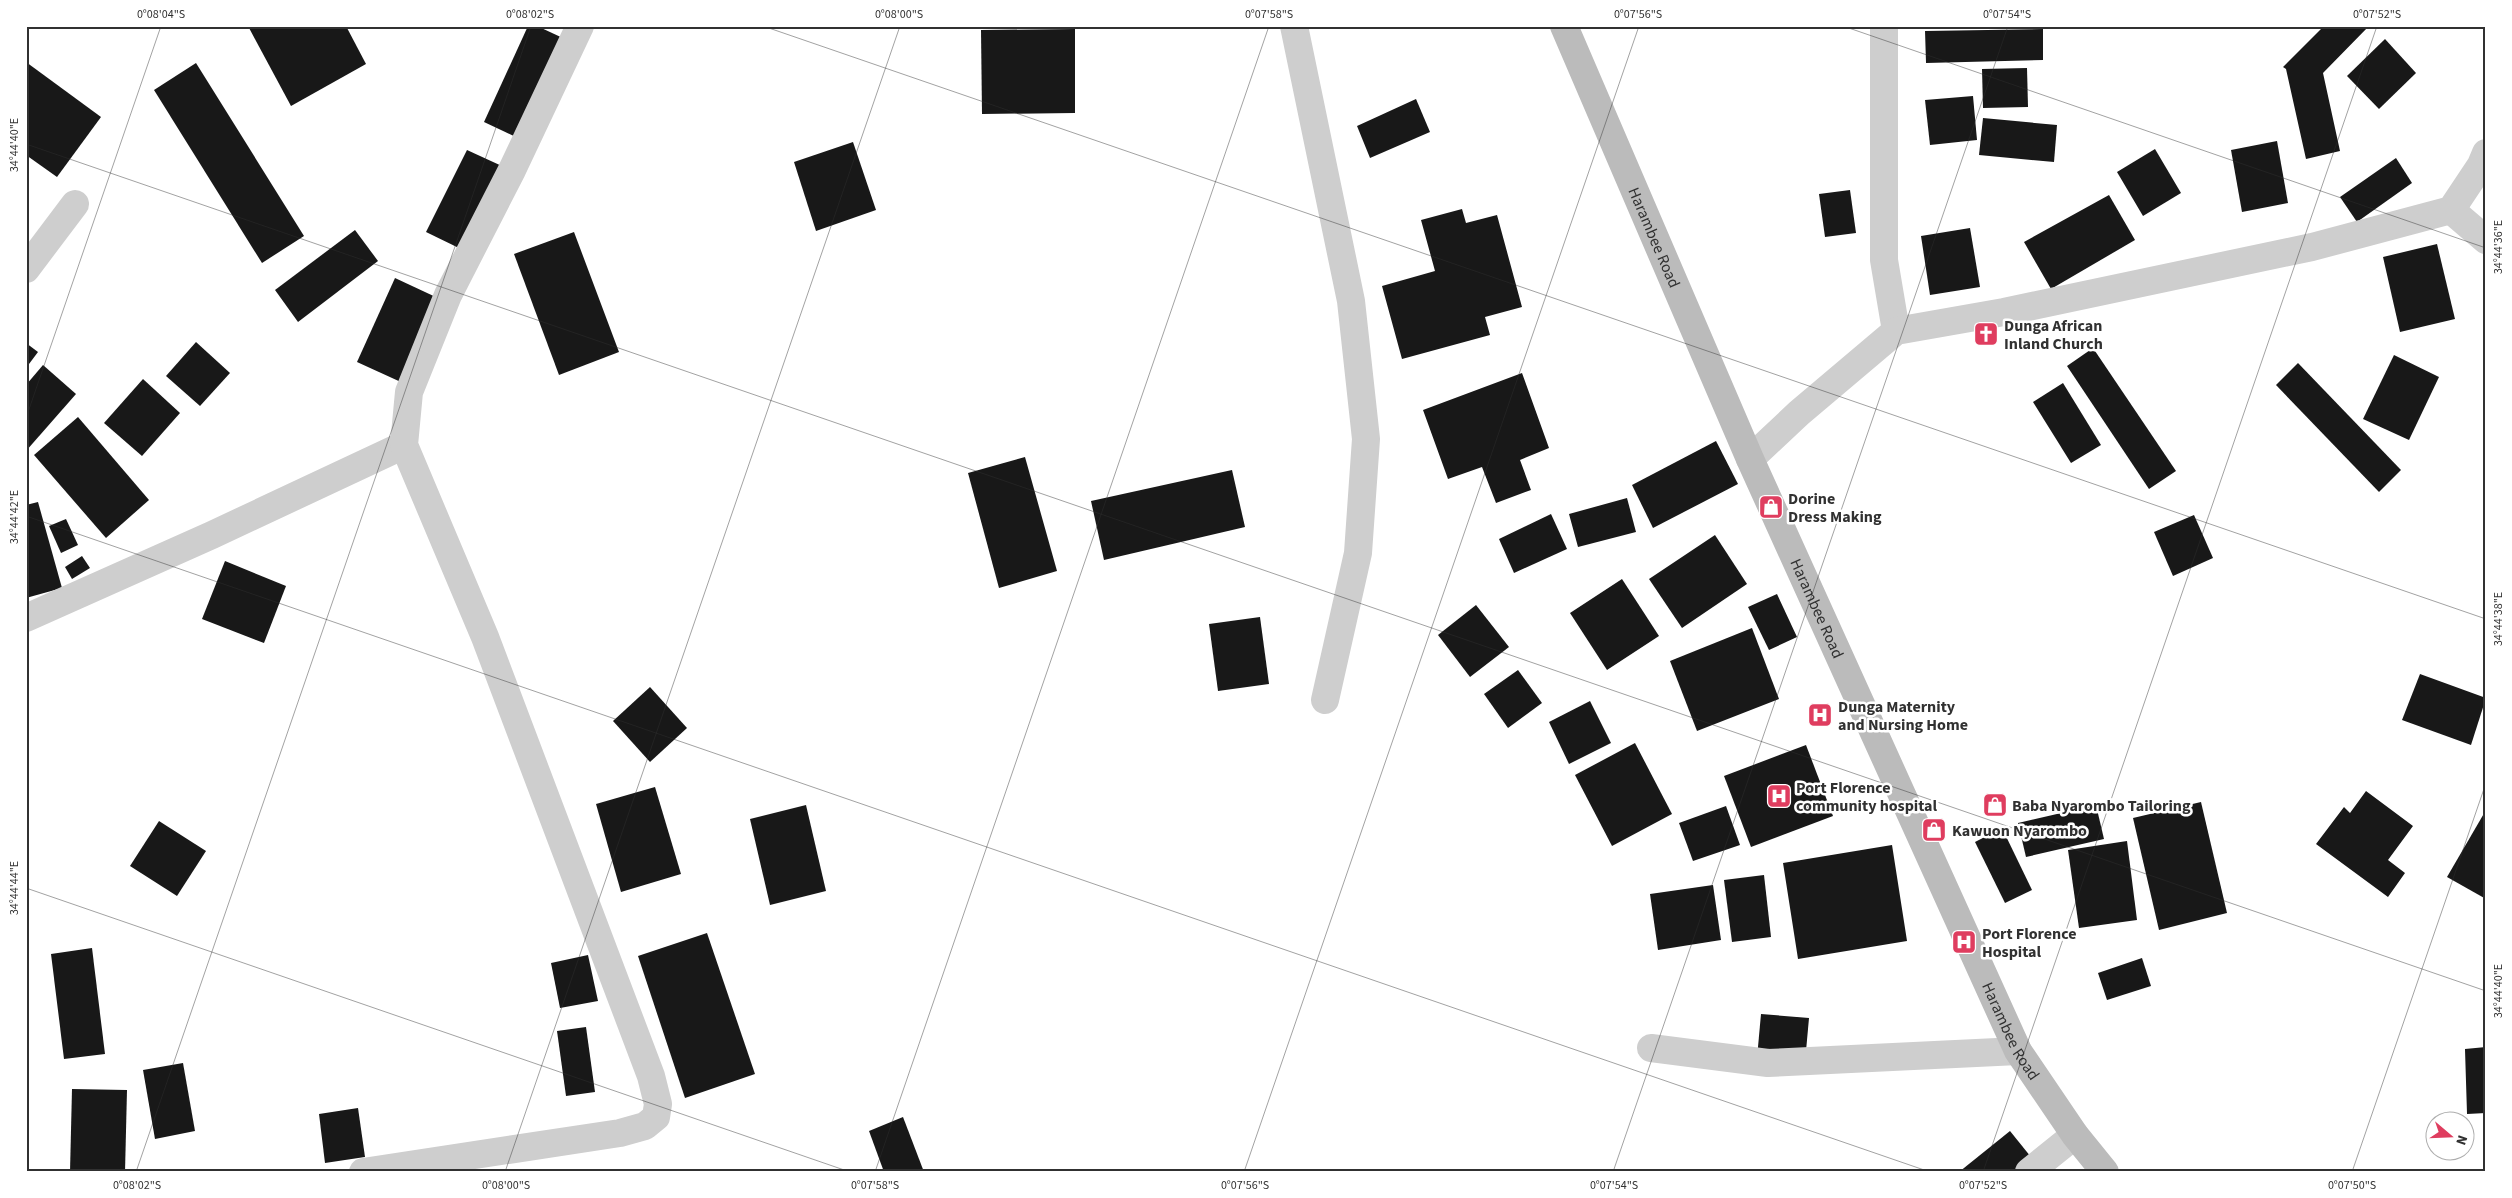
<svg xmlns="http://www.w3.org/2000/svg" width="2512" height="1198" font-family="'Source Sans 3',sans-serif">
<rect width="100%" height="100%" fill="#fff"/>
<g fill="#181818">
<polygon points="248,26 346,26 366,64 291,106"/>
<polygon points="528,26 537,26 565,39 520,139 484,122"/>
<polygon points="2324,26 2369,26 2323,73 2340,151 2306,159 2286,69 2283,67"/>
<polygon points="1075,29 1075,113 982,114 981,30"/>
<polygon points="2043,29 2043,60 1926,63 1925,31"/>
<polygon points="2385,39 2416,73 2379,109 2347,76"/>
<polygon points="26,62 101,117 57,177 26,155"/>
<polygon points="196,63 304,236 262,263 154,90"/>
<polygon points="2027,68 2028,107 1983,108 1982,69"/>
<polygon points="1973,96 1977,140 1930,145 1925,100"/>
<polygon points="1416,99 1430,132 1370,158 1357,126"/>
<polygon points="1983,118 2057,125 2054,162 1979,155"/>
<polygon points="2277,141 2288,203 2242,212 2231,150"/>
<polygon points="853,142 876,210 816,231 794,162"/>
<polygon points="2155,149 2181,193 2143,216 2117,172"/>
<polygon points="467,150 504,167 463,250 426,232"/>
<polygon points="2396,158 2412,183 2357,222 2340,197"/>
<polygon points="1850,190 1856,233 1825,237 1819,194"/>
<polygon points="2109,195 2135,240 2051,289 2024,242"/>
<polygon points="1462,209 1466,223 1497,215 1522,307 1485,317 1490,335 1402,359 1382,286 1435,271 1421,220"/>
<polygon points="1970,228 1980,287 1930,295 1921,236"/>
<polygon points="355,230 378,261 298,322 275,290"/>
<polygon points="574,232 619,352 559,375 514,254"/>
<polygon points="2437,244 2455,319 2400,332 2383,257"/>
<polygon points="395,278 440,299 403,383 357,362"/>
<polygon points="196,342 230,373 200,406 166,376"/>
<polygon points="26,343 38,352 26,368"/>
<polygon points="2093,348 2176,471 2149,489 2067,366"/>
<polygon points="2394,355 2439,377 2409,440 2363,419"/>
<polygon points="2298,363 2401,470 2379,492 2276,385"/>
<polygon points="43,365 76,394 26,451 26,385"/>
<polygon points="1522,373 1549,448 1520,460 1531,490 1496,503 1482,467 1448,479 1423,410"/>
<polygon points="143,379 180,413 142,456 104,423"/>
<polygon points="2063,383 2101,445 2071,463 2033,402"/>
<polygon points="78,417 149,500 106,538 34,455"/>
<polygon points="1716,441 1738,484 1653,528 1632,485"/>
<polygon points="1025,457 1057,571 999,588 968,473"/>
<polygon points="1232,470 1245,527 1104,560 1091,501"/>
<polygon points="1627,498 1636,532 1578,547 1569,514"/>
<polygon points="38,502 62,588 26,598 26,505"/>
<polygon points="1551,514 1567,549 1514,573 1499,539"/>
<polygon points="2194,515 2213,558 2173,576 2154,532"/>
<polygon points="66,519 78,545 61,553 49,526"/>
<polygon points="1715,535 1747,584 1682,628 1649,579"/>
<polygon points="82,556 90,568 72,579 65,567"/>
<polygon points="225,561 286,586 264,643 202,619"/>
<polygon points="1622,579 1659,636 1607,670 1570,613"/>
<polygon points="1777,594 1797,637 1769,650 1748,607"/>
<polygon points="1476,605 1509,647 1470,677 1438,635"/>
<polygon points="1260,617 1269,684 1218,691 1209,624"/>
<polygon points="1752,628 1779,699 1697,731 1670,661"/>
<polygon points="1518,670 1542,703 1508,728 1484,694"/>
<polygon points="2420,674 2486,698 2471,745 2402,720"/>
<polygon points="650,687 687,728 650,762 613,721"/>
<polygon points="1590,701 1611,743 1569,764 1549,722"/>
<polygon points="1635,743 1672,814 1612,846 1575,775"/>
<polygon points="1806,745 1833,816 1751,847 1724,776"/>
<polygon points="655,787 681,874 621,892 596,804"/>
<polygon points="2366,791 2413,826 2388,860 2405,873 2388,897 2316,844 2344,807 2350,813"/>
<polygon points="2201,802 2227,913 2159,930 2133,818"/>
<polygon points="806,805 826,891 770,905 750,819"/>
<polygon points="2096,805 2104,839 2026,857 2018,823"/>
<polygon points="1726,806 1740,845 1693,861 1679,823"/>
<polygon points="2486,810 2486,899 2447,877"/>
<polygon points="159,821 206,851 177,896 130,866"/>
<polygon points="2002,828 2032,890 2005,903 1975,842"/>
<polygon points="2127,841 2137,920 2079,928 2068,850"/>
<polygon points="1892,845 1907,941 1798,959 1783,863"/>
<polygon points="1764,875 1771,937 1732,942 1724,880"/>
<polygon points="1713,885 1721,940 1658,950 1650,894"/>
<polygon points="707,933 755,1074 685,1098 638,956"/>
<polygon points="92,948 105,1054 64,1059 51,954"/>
<polygon points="588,955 598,1001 560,1008 551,963"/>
<polygon points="2142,958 2151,986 2107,1000 2098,973"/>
<polygon points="1761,1014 1809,1018 1805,1062 1757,1058"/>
<polygon points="586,1027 595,1092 566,1096 557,1031"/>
<polygon points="2486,1047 2486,1113 2467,1114 2465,1049"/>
<polygon points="183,1063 195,1131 155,1139 143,1070"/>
<polygon points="72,1089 127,1090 125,1172 70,1172"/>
<polygon points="358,1108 365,1157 325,1163 319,1114"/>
<polygon points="903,1117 924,1172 884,1172 869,1131"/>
<polygon points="2010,1131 2035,1162 2022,1172 1959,1172"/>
</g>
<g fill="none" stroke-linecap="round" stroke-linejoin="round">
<g stroke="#cecece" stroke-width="28">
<polyline points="1294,26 1351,301 1366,439 1358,553 1325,700"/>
<polyline points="1884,26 1884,260 1896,331"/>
<polyline points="2451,210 2486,240"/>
<polyline points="26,269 75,204"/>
<polyline points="1750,459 1799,413 1896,331 2004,312 2312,247 2451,210 2481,165 2486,153"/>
<polyline points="26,618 212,535 404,445"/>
<polyline points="1651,1048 1768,1063 2018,1051"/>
<polyline points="363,1172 620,1133 645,1126 656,1117 658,1104 651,1076 485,637 404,445 409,392 448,295 512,170 580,26"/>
<polyline points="2029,1172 2075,1135"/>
</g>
<path stroke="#bbb" stroke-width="28" id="s1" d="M1564 26 1750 459 2018 1051 2075 1135 2105 1172"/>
</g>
<path fill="none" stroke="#313131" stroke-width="1" stroke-opacity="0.45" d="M763 26 2486 619M1843 26 2486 248M26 144 2486 991M26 418 161 26M26 516 1930 1172M26 888 850 1172M136 1172 531 26M505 1172 900 26M875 1172 1269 26M1244 1172 1639 26M1613 1172 2008 26M1983 1172 2377 26M2352 1172 2486 783"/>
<defs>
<symbol id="church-square" viewBox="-11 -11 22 22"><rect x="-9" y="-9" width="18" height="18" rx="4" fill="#df3d5f" stroke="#fff"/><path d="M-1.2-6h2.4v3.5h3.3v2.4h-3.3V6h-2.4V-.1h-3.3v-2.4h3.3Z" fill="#fff"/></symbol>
<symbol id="shop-square" viewBox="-11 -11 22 22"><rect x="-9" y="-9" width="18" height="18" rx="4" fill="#df3d5f" stroke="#fff"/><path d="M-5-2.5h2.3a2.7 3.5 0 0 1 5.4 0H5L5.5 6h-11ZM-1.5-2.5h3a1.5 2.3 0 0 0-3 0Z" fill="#fff"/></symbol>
<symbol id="hospital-square" viewBox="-11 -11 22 22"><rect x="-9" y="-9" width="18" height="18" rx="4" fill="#df3d5f" stroke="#fff"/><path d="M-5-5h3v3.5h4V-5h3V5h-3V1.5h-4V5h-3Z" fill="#fff"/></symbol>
</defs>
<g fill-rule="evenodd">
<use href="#church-square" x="1972" y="320" width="28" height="28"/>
<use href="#shop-square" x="1757" y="493" width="28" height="28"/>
<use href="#hospital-square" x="1806" y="701" width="28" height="28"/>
<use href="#hospital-square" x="1765" y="782" width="28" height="28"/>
<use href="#shop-square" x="1981" y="791" width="28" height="28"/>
<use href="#shop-square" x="1920" y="816" width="28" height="28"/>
<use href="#hospital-square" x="1950" y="928" width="28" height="28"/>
</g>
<g text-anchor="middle" stroke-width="5" stroke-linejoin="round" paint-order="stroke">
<g font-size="16" fill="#313131" stroke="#fff">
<text dy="6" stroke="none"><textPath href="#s1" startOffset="230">Harambee Road</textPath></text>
<text dy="6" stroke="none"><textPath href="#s1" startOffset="635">Harambee Road</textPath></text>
<text dy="6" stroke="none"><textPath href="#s1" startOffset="1100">Harambee Road</textPath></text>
</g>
<g font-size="16" font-weight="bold" fill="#313131" stroke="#fff" text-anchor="start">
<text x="2004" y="331">Dunga African<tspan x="2004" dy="18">Inland Church</tspan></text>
<text x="1788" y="504">Dorine<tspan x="1788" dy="18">Dress Making</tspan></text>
<text x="1838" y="712">Dunga Maternity<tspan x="1838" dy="18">and Nursing Home</tspan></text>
<text x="1796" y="793">Port Florence<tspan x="1796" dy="18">community hospital</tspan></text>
<text x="2012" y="811">Baba Nyarombo Tailoring</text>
<text x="1952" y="836">Kawuon Nyarombo</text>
<text x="1982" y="939">Port Florence<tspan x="1982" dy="18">Hospital</tspan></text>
</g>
</g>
<rect width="2512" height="1198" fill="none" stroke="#ffffff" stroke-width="55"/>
<g transform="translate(2450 1136) rotate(109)"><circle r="24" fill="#ffffff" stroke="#adadad"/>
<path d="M0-4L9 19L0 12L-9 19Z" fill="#df3d5f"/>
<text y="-8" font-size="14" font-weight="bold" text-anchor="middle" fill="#313131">N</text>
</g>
<rect x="28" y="28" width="2456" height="1142" fill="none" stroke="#313131" stroke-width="2"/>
<g font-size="12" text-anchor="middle" fill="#313131">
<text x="161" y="18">0°08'04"S</text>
<text x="530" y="18">0°08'02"S</text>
<text x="899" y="18">0°08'00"S</text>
<text x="1269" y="18">0°07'58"S</text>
<text x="1638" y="18">0°07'56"S</text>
<text x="2007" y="18">0°07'54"S</text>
<text x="2377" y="18">0°07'52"S</text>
<text transform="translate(14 145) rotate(-90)" y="4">34°44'40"E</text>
<text transform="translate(2498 247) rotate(-90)" y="4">34°44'36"E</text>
<text transform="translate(14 517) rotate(-90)" y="4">34°44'42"E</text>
<text transform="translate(2498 619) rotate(-90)" y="4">34°44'38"E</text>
<text transform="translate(14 888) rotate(-90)" y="4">34°44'44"E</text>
<text transform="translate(2498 991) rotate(-90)" y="4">34°44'40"E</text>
<text x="137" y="1189">0°08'02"S</text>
<text x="506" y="1189">0°08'00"S</text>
<text x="875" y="1189">0°07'58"S</text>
<text x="1245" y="1189">0°07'56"S</text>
<text x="1614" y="1189">0°07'54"S</text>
<text x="1983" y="1189">0°07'52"S</text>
<text x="2352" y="1189">0°07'50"S</text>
</g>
</svg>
